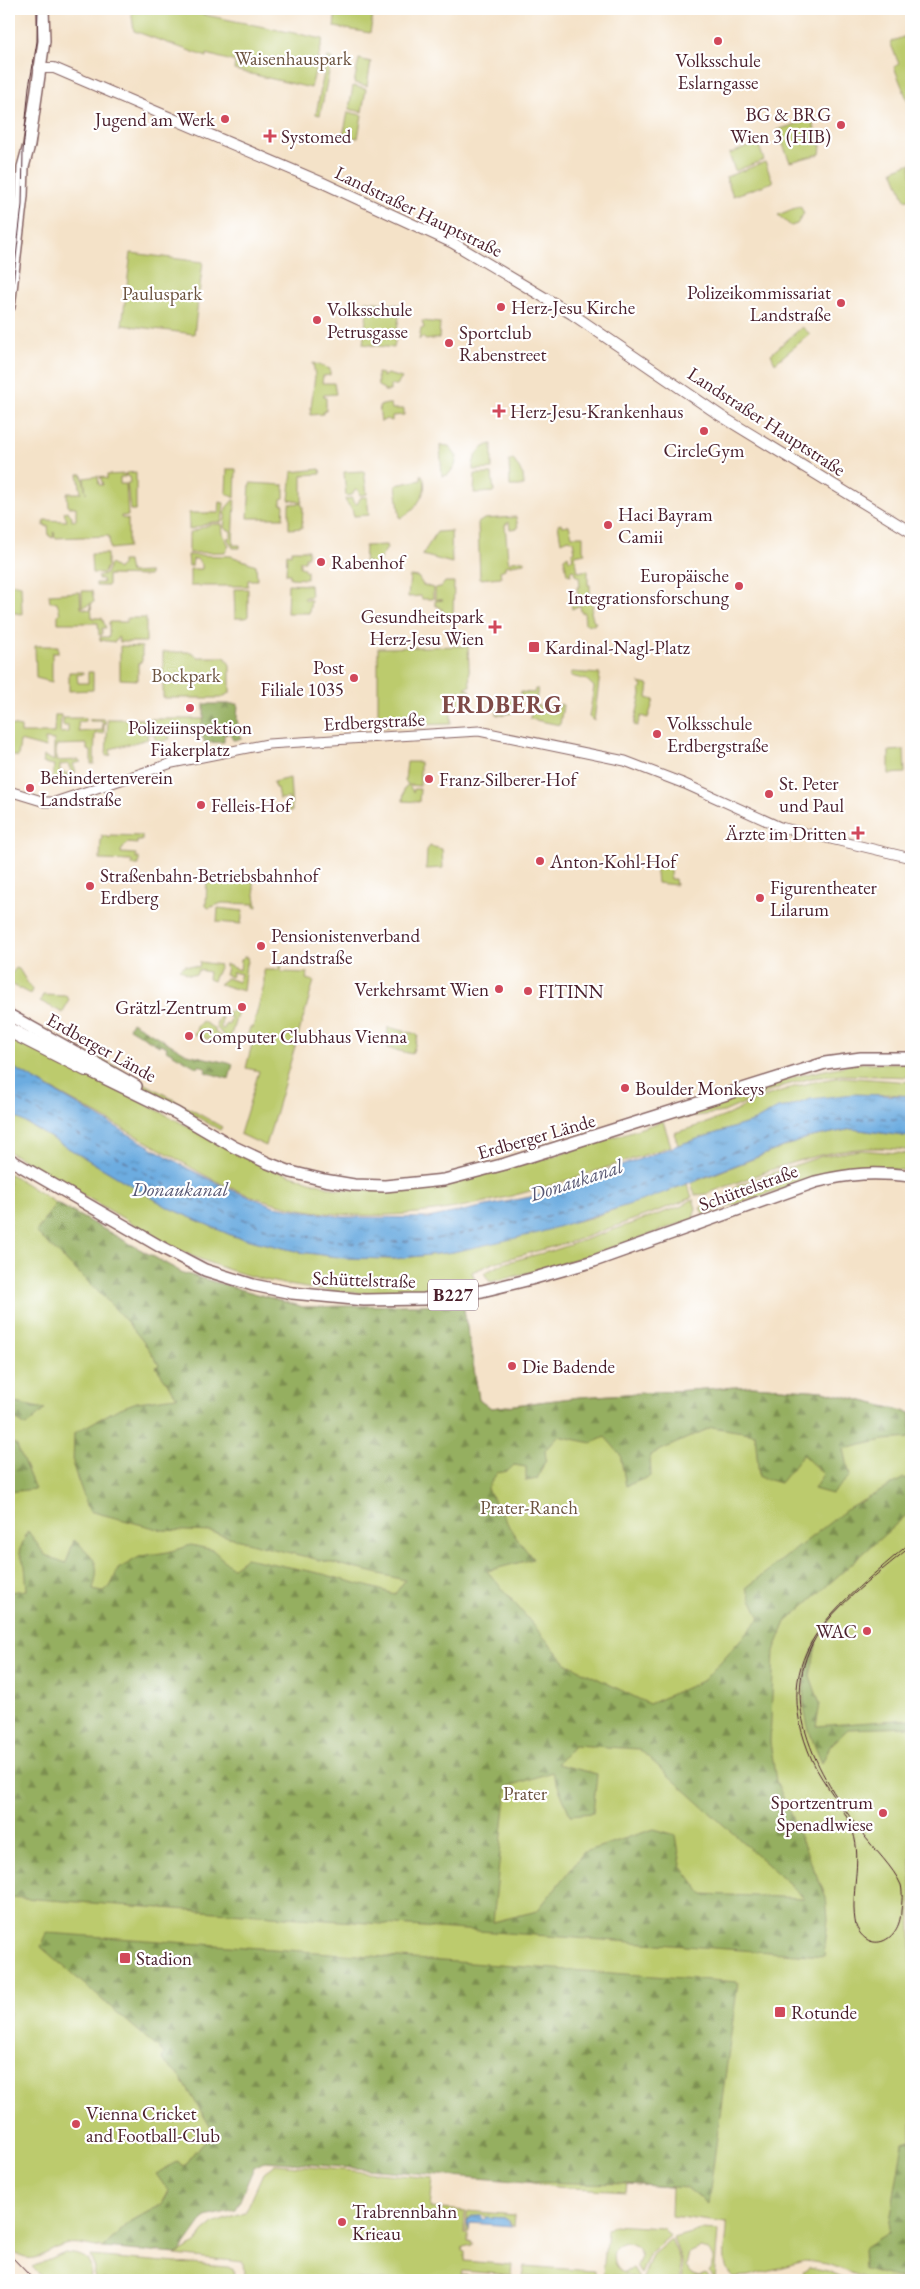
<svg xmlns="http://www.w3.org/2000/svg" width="920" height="2289" font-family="'EB Garamond',serif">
<defs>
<pattern id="forest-firs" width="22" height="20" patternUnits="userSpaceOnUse" patternTransform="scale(1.25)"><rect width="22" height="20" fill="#95af60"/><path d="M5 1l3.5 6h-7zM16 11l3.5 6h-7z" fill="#7c8e4f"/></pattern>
<pattern id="water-ripples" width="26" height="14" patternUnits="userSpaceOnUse" patternTransform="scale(1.25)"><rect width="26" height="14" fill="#6cace0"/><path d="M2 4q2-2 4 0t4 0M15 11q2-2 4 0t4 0" fill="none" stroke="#5b8bb6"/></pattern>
</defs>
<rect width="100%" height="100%" fill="#fff"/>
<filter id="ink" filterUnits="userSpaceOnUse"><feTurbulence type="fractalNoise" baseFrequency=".02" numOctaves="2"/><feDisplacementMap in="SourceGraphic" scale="10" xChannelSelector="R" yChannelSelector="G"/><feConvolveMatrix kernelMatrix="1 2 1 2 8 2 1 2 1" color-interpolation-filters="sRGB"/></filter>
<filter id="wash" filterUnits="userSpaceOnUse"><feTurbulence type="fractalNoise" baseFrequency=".0096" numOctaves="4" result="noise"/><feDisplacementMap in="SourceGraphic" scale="20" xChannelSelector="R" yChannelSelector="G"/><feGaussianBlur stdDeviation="1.12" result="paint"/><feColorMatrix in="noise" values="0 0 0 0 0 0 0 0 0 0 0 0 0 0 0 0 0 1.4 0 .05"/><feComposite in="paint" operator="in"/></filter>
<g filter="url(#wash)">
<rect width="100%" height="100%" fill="#f4e2c8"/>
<g fill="#bccb6d" stroke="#83754c">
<polygon points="131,9 176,9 323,39 311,88 234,70 235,62 207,54 207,57 134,31"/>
<polygon points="336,9 373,15 370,33 334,27"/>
<polygon points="911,34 911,109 894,67 899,64 890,42"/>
<polygon points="327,57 332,58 320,115 316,114"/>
<polygon points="359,59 371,62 367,86 354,83"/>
<polygon points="353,86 366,89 362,112 349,109"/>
<polygon points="348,112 362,115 358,138 343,136"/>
<polygon points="809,120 812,121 821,146 820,154 790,162 777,130"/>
<polygon points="758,143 764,160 735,171 729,154"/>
<polygon points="765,162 773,182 733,196 726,177"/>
<polygon points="911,163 911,198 905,200 893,170"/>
<polygon points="800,206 804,213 797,224 791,226 778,215"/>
<polygon points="131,253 203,262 194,334 122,325"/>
<polygon points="366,301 401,305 394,348 363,344 367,312 363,311"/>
<polygon points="422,321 440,323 439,338 426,340 422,337 419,340 421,329 424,328"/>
<polygon points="802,327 810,334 775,363 771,354"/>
<polygon points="313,363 330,369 330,375 323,376 322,383 334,383 336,394 323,395 326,398 326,411 323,412 323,414 310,415 315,376"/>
<polygon points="377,373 383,374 383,377 387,374 402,378 397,385 390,385 390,391 384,391 384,389 378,386"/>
<polygon points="387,404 391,404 392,409 404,409 404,415 392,416 392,421 386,419 381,422 379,406"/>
<path d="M492 444V469L473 470C472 458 480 446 492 444Z"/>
<polygon points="440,445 449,446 457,457 455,466 448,475 442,476"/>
<polygon points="513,459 523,475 524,486 510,486 509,461"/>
<polygon points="227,469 236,469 235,498 226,493"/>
<polygon points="320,469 321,474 302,475 302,502 289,500 292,472"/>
<polygon points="364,471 367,494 360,495 358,490 355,489 352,495 346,496 344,472"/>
<polygon points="136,472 136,510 130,510 127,483 130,483 129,477 126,476 126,473"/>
<polygon points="78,474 82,474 86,493 84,478 98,476 99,485 103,485 100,476 107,479 107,475 125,474 125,477 120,477 120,484 126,484 128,516 121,516 121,518 128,519 128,547 110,549 109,536 55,538 54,532 53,538 49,536 48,526 44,526 44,520 67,521 64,512 67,511 72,516 72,521 76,520 76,507 68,507 67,493 81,493"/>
<path d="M421 474C432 488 416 511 400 518L396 485 421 480Z"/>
<polygon points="475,474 492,474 494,492 474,493"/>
<polygon points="250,483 284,485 284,498 281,499 281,504 284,505 283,518 248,518"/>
<polygon points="361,497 367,497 369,515 354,516 352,509 346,502 345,499 352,498 353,502 357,504"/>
<polygon points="233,500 235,501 233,545 240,545 240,548 233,548 227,538 231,537 231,531 224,528 226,508"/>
<polygon points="220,502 224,503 222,522 212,522 189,530 189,513 219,513"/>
<polygon points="301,503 303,507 302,528 289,529 289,504"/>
<polygon points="516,517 518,528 510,529 509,522 505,525 508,558 509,563 512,561 524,560 524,563 505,566 505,569 500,571 501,577 480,579 478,523 484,519"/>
<polygon points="561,523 562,526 569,525 572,536 583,536 583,550 585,553 575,555 578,572 588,570 588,585 590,585 590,602 593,605 591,612 594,622 596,622 594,625 585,624 584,612 581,612 580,605 572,609 570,592 573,590 574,595 578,594 577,587 580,587 579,576 576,576 575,570 570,571 571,575 567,574 564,558 568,555 569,560 573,559 572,553 575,552 573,541 569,539 561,542 558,524"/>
<polygon points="211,524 222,524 223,534 229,546 225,552 189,553 189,533"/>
<polygon points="451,531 452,563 422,555 437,532"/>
<polygon points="386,545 387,548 376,565 369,565 367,561 364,565 365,546"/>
<polygon points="291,550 308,550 308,557 305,557 305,561 300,561 300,567 304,568 304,571 307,571 307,579 290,578 290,574 286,574 287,553 291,554"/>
<polygon points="91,554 107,554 107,566 104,573 92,573"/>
<polygon points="188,555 231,556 256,565 257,580 248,580 248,586 190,586 190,569 202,569 202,565 197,559 193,559 192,566 189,566"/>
<polygon points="122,561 128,561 130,573 149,572 149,576 108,575 108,586 96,586 96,583 103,583 102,579 98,579 98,576 106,574 110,564 118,569 122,566"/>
<polygon points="410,576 418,577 423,585 433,588 433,599 422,599 421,596 408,597"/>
<polygon points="445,582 454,582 453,617 447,616 441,608 435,605 435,601 443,600 435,599 435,588 441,587"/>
<polygon points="9,583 21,585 22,614 9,612"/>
<polygon points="288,584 310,585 311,597 305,597 305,600 311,600 309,613 287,613"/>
<polygon points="234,589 248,589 248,616 246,618 235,618"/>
<polygon points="82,591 92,591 94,602 91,603 92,618 102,618 106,628 102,628 102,635 99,635 98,623 58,623 58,614 60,613 57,602 50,602 49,594 80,592 81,608 91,610 90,604 82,607"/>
<polygon points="127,618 146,618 146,642 120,642 118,637 115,642 100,640 100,637 109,637 109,622 127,622"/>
<polygon points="35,646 58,646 58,653 52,653 52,682 36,678"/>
<polygon points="120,646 142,647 142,661 138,664 138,680 120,679"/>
<polygon points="468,646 470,686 465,688 470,690 470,710 451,711 451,724 378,726 378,648"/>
<polygon points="163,652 191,652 198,657 225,657 230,665 230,693 220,698 163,698"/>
<polygon points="69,672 83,672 83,674 77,675 78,683 88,683 88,672 93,672 93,690 69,691"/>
<polygon points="571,672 600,674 594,721 589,717 594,687 587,680 571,676"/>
<polygon points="639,683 649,685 647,698 654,700 648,718 641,716 637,726 634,725 641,694 640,689 643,688"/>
<polygon points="535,689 538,689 535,705 559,708 560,704 563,705 560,725 530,719 533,701 520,698 521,692 534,693"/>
<polygon points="497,698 514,699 512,713 497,715"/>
<polygon points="55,715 61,715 60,733 68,732 68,726 63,726 63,718 86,718 86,721 78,722 79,732 103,730 102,721 90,721 90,719 104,719 106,723 104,723 104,733 95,734 94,764 91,764 91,751 87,750 87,744 56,745 56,761 79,760 81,762 73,764 76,772 72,773 68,764 60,765 60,772 70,774 52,782 54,765 43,763 44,756 54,761 54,740 45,739 46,748 20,741 18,757 9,754 9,717 11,717 10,725 21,727 21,733 54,733"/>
<polygon points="108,719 204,719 199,729 176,735 175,732 169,735 170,739 157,743 153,733 147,734 148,739 110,749 111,755 106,756"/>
<polygon points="904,750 905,773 889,774 889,751"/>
<polygon points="407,762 420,762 420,786 409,785 413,792 414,789 420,789 419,802 403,801 404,788 408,785 405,780"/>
<polygon points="290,778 292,811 286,811 285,803 289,802 289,798 279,799 277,788 275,788 273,782"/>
<polygon points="101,835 110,838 110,835 142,836 142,841 137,841 137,844 127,843 121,851 121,853 136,854 136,858 139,858 139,865 132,865 132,861 100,860 101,839 103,839"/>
<polygon points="430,846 442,849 443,868 426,869 427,850"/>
<polygon points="669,863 671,879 675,879 676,885 657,883 655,865"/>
<polygon points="252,876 257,907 254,907 254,904 222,903 209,908 206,906 207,878"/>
<polygon points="218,908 243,911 241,924 217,922"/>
<polygon points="244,957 247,957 248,963 246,964 243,991 219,984 227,978 238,982 241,974 233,972 231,977 225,975 227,968 225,967 225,964 240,970 241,960"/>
<polygon points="274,960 282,961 281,972 308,973 306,979 314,981 266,1146 240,1134 259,1071 246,1068 253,1040 247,1038 250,1027 253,1027 264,985 264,970 279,970 279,964"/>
<polygon points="200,962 220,965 213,981 208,979 209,972 198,970 196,975 188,974 180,969 185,965 199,967"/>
<polygon points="16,968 19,969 32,990 30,994 9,983 9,977"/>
<polygon points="43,995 66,996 69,999 63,1013 40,1001"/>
<polygon points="239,1008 229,1042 217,1028 216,1024 220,1016 217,1011 222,1011 221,1028 224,1029 226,1023 229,1024 231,1017 225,1015 226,1013"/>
<polygon points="202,1021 215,1029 215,1032 224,1040 223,1043 194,1035 197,1027"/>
<polygon points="388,1027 416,1034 418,1036 412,1054 387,1048"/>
<path d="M9 1035 75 1066 262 1166 336 1189 393 1191 433 1187 555 1156 663 1121 671 1146C529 1194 378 1250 231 1188 205 1177 181 1161 158 1148 108 1120 58 1093 9 1065Z"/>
<polygon points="100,1058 222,1127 220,1130 97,1060"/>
<polygon points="858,1063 911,1063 911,1077 842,1075 812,1078 783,1086 724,1112 677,1119 676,1117 797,1076"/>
<path d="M843 1077 911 1082V1096L889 1094 811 1099 792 1106 778 1108 755 1121 678 1145 674 1133C688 1129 739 1114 746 1104 778 1091 808 1081 843 1077Z"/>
<path d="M9 1113 171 1209 233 1236 300 1252 346 1258 395 1259 453 1252 590 1218 687 1184 692 1197 680 1203 574 1241 496 1262 472 1272 477 1285C375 1303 273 1293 178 1250L9 1152Z"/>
<path d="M852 1129 911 1137V1151C839 1138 772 1170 706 1194L695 1195 691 1183 807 1138Z"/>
<polygon points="860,1150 911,1154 911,1171 868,1167 834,1171 704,1215 700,1208 731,1193 738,1185 822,1156"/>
<path d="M9 1173 56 1203 183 1273 303 1307 463 1304 479 1399 491 1408 580 1397 752 1386 823 1391 911 1413V2280H870L827 2264 805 2261 748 2276 733 2277C718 2264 728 2241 727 2223L671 2216 672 2187 627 2184 626 2191 555 2187 527 2182 183 2079 213 2131 179 2172 162 2204 130 2222 103 2248C92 2247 78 2242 68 2244 46 2249 31 2272 9 2247Z"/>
<path d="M693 1199 696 1208 693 1219C626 1243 559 1267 490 1282L484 1273 504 1263 558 1249 653 1216 682 1206Z"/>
<polygon points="275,2164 433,2178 430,2208 465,2211 464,2234 468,2234 468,2241 472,2242 472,2245 463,2247 462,2251 465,2252 465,2261 512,2265 511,2275 462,2271 461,2275 530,2280 241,2280 244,2275 243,2262 175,2255 196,2244 204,2232 215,2223 245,2213 263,2173"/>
<polygon points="467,2211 515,2215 514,2226 505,2218 488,2218 483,2215 468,2219 469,2232 466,2232"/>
<path d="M613 2225 663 2228 670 2236 650 2253 641 2274 636 2267 641 2257C638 2242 625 2239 615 2249 611 2258 614 2268 623 2272L633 2269 640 2280 625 2274 624 2276 603 2275 607 2230Z"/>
<path d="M701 2230 718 2231 714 2280 709 2272C717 2262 713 2250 700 2248L689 2253 686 2266 693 2275 699 2277 705 2274 709 2279 692 2278 683 2280 682 2262 673 2238Z"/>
<polygon points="671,2239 680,2260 681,2280 642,2280 652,2255"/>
<path d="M65 2253C85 2255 94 2258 90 2280H45L32 2267Z"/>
<polygon points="90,2256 228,2267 234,2270 233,2280 94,2280 95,2268"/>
<polygon points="524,2266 594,2271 594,2276 599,2276 598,2280 563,2280 522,2276"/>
<polygon points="809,2268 828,2272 847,2280 810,2280 805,2278 803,2272"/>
</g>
<g fill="url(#forest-firs)" stroke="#706746" fill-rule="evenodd">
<polygon points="204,704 238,704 237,719 241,739 233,740 230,733 224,735 224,742 205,743 199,729 204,719"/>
<polygon points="132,1022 187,1054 233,1064 229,1079 205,1072 206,1069 200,1065 198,1068 166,1050 167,1047 161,1044 159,1046 129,1028"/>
<path d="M56 1203 183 1273 303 1307 463 1304 479 1399 491 1408 580 1397 752 1386 823 1391 911 1413V1438L884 1440 844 1449 850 1476 832 1494 814 1489 823 1474 803 1455 780 1483 759 1477 755 1434 712 1427 650 1455 651 1476 626 1486 620 1454 605 1437 592 1443 558 1436 545 1450 546 1459 537 1479 526 1481V1467L514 1465 508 1471 497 1473 487 1489 515 1536 533 1559 487 1571 566 1663 649 1704 704 1680 760 1618 746 1588 846 1510 904 1478 911 1480V1511L786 1622 774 1651 770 1742 776 1781 826 1897 828 1919 824 1956 9 1897V1592L27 1590 25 1566 19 1551 28 1531 45 1555 66 1563 74 1540C95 1558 101 1562 93 1590L103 1592 111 1585 118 1569 141 1556 168 1552 191 1545 213 1550 232 1568 246 1558 323 1574 395 1594 405 1580 265 1547 211 1532 162 1530 89 1511 73 1466 74 1433 118 1409 137 1402 177 1397 156 1367 159 1365C131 1317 76 1272 36 1232ZM574 1745 639 1749 805 1898 702 1894 681 1865 676 1835 654 1829 584 1852 537 1911 493 1922 507 1787 552 1772 570 1815 593 1813 597 1774 557 1764Z"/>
<polygon points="9,1401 10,1402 45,1409 26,1426 9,1415"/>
<polygon points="9,1440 17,1446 35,1489 9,1492"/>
<path d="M817 1640 810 1676 820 1704 816 1726 911 1719V1727L848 1729 830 1746 822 1763C801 1717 796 1687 817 1640Z"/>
<polygon points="47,1933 738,1982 708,2204 687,2188 627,2184 527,2182 266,2161 254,2167 236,2210 205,2217 180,2252 176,2254 103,2248 130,2222 162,2204 169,2192 156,2174 176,2162 184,2166 213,2131 181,2078 162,2060 164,2053 41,1947"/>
<polygon points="911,2140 911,2280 906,2280 864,2269 863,2248 888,2233 903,2142"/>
</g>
<g fill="url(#water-ripples)" stroke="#5b6686">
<polygon points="9,1065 189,1169 229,1189 274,1206 343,1217 428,1218 545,1194 678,1145 755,1121 778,1108 792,1106 811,1099 853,1094 911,1096 911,1137 852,1129 807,1138 647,1199 538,1233 453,1252 395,1259 346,1258 300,1252 233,1236 171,1209 9,1113"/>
<polygon points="471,2216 481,2216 484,2220 487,2217 505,2218 512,2226 470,2223 469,2230 467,2221"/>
</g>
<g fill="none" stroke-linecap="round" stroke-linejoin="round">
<polyline stroke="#585773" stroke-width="1" stroke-dasharray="6 5" stroke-linecap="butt" points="9,1095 189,1198 274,1231 358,1244 430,1240 552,1215 820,1122 880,1118 911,1121"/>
</g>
</g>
<g filter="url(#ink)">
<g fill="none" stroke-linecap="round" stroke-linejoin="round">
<defs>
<polyline id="tertiary" points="9,791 45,802 55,802 172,763 268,744 479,731 625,761 685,784 780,827 911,858"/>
<polyline id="secondary" points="39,68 54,68 68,74 321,182 453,243 572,314 721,416 911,532"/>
<g id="primary">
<polyline points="9,307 22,196 23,167 29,145 44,41 43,9"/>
<polyline points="9,1015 136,1086"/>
<polyline points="86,1069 176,1113 234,1147 268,1163 291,1172 324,1180 354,1185 385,1186 444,1180 505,1164 825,1063 861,1058 911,1058"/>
<path d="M9 1159 161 1247 205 1270 253 1285 292 1293 364 1300 424 1299 482 1291 531 1279 594 1261 815 1182C851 1173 874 1172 911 1176"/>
</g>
<polyline id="motorway" points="9,1030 86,1069"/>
</defs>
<use href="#tertiary" stroke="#866362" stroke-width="11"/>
<use href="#secondary" stroke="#866362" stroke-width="12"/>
<use href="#primary" stroke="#866362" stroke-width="14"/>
<use href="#motorway" stroke="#866362" stroke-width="16"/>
<use href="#tertiary" stroke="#fff" stroke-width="9"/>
<use href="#secondary" stroke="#fff" stroke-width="10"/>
<use href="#primary" stroke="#fff" stroke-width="11"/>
<use href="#motorway" stroke="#fff" stroke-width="14"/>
<g stroke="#4a1f2b" stroke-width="1">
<polyline points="9,319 22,205 23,151 29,87 37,42 38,9"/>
<path d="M911 1542C839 1606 764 1650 812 1760 823 1785 845 1806 853 1832 863 1862 849 1895 856 1926 869 1955 900 1942 901 1911 902 1902 903 1893 901 1885 894 1868 873 1848 862 1833 817 1774 770 1695 825 1624 846 1597 884 1569 911 1546"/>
<polyline points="9,2254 34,2280"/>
</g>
</g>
</g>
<g fill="#d1495b" stroke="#fff" stroke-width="2">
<circle cx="718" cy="41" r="5"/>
<circle cx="225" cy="119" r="5"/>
<circle cx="841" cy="125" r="5"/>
<path d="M267.5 128.5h5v5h5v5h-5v5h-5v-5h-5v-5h5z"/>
<circle cx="841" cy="303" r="5"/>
<circle cx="501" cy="307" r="5"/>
<circle cx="317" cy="320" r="5"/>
<circle cx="449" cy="343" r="5"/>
<path d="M496.5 403.5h5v5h5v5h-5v5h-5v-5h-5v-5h5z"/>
<circle cx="704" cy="431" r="5"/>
<circle cx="608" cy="525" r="5"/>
<circle cx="321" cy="562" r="5"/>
<circle cx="739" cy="586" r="5"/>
<path d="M492.5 619.5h5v5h5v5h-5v5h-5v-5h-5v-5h5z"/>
<rect x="528" y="641" width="12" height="12" rx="2.5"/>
<circle cx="354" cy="678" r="5"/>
<circle cx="190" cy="708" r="5"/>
<circle cx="657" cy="734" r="5"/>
<circle cx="429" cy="779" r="5"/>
<circle cx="30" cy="788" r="5"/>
<circle cx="769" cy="794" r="5"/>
<circle cx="201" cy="805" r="5"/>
<path d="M855.5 825.5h5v5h5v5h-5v5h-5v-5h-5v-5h5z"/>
<circle cx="540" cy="861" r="5"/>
<circle cx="90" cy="886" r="5"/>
<circle cx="760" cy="898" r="5"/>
<circle cx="261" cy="946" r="5"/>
<circle cx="499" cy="989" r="5"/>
<circle cx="528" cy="991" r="5"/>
<circle cx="242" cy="1007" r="5"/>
<circle cx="189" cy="1036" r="5"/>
<circle cx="625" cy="1088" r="5"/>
<circle cx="512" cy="1366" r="5"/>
<circle cx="867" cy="1631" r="5"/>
<circle cx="883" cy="1813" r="5"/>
<rect x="119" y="1952" width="12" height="12" rx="2.5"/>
<rect x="774" y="2006" width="12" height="12" rx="2.5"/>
<circle cx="76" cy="2124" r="5"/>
<circle cx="342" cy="2222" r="5"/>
</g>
<g text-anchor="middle" stroke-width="4.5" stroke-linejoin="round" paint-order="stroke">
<rect fill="#fff" stroke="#80626b" stroke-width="1" x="428" y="1279.5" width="50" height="31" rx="4"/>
<g font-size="18" font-weight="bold" fill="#4a1f2b">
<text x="453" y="1301">B227</text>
</g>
<g font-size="19" fill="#6c533f" stroke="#fff">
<text x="293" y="65">Waisenhauspark</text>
<text x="162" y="300">Pauluspark</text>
<text x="186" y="682">Bockpark</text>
<text x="529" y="1514">Prater-Ranch</text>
<text x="525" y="1800">Prater</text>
</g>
<g font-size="19" fill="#4a1f2b" stroke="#fff" text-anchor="start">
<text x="718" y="67" text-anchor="middle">Volksschule<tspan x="718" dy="22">Eslarngasse</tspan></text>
<text x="831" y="121" text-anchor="end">BG &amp; BRG<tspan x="831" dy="22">Wien 3 (HIB)</tspan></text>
<text x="215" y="126" text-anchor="end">Jugend am Werk</text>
<text x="281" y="143">Systomed</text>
<text x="831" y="299" text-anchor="end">Polizeikommissariat<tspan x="831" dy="22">Landstraße</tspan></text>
<text x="511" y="314">Herz-Jesu Kirche</text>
<text x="327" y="316">Volksschule<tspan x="327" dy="22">Petrusgasse</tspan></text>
<text x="459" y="339">Sportclub<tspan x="459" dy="22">Rabenstreet</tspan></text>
<text x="510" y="418">Herz-Jesu-Krankenhaus</text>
<text x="704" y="457" text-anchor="middle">CircleGym</text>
<text x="618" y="521">Haci Bayram<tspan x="618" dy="22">Camii</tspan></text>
<text x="331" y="569">Rabenhof</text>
<text x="729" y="582" text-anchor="end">Europäische<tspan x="729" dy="22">Integrationsforschung</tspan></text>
<text x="484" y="623" text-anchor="end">Gesundheitspark<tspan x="484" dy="22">Herz-Jesu Wien</tspan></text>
<text x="545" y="654">Kardinal-Nagl-Platz</text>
<text x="344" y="674" text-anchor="end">Post<tspan x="344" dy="22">Filiale 1035</tspan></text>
<text x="667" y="730">Volksschule<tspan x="667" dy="22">Erdbergstraße</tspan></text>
<text x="190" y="734" text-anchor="middle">Polizeiinspektion<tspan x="190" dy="22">Fiakerplatz</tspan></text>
<text x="40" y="784">Behindertenverein<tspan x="40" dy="22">Landstraße</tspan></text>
<text x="439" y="786">Franz-Silberer-Hof</text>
<text x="779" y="790">St. Peter<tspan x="779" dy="22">und Paul</tspan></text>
<text x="211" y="812">Felleis-Hof</text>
<text x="847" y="840" text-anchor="end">Ärzte im Dritten</text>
<text x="550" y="868">Anton-Kohl-Hof</text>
<text x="100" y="882">Straßenbahn-Betriebsbahnhof<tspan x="100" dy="22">Erdberg</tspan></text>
<text x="770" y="894">Figurentheater<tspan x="770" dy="22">Lilarum</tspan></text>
<text x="271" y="942">Pensionistenverband<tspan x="271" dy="22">Landstraße</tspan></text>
<text x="489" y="996" text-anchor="end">Verkehrsamt Wien</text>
<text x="538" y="998">FITINN</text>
<text x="232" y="1014" text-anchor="end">Grätzl-Zentrum</text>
<text x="199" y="1043">Computer Clubhaus Vienna</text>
<text x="635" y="1095">Boulder Monkeys</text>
<text x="522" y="1373">Die Badende</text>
<text x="857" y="1638" text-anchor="end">WAC</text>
<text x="873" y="1809" text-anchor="end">Sportzentrum<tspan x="873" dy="22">Spenadlwiese</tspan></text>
<text x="136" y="1965">Stadion</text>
<text x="791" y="2019">Rotunde</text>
<text x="86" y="2120">Vienna Cricket<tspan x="86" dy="22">and Football-Club</tspan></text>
<text x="352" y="2218">Trabrennbahn<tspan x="352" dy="22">Krieau</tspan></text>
</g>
<g font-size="19" fill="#4a1f2b" stroke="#fff">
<text transform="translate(419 211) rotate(26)" y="7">Landstraßer Hauptstraße</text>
<text transform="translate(767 421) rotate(33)" y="7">Landstraßer Hauptstraße</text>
<text transform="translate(374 721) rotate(-3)" y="7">Erdbergstraße</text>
<text transform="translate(102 1047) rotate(29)" y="7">Erdberger Lände</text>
<text transform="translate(536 1136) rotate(-16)" y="7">Erdberger Lände</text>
<text transform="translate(748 1187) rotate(-20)" y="7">Schüttelstraße</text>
<text transform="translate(364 1279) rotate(2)" y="7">Schüttelstraße</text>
</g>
<g font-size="20" font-style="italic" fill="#585773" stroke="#fff">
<text transform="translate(576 1180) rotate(-18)" y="7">Donaukanal</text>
<text x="180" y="1196">Donaukanal</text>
</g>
<g font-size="24" font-weight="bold" letter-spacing="1" fill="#7f4a47" stroke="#fff">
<text x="502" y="713">ERDBERG</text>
</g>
</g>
<rect width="920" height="2289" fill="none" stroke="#fff" stroke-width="30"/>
</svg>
